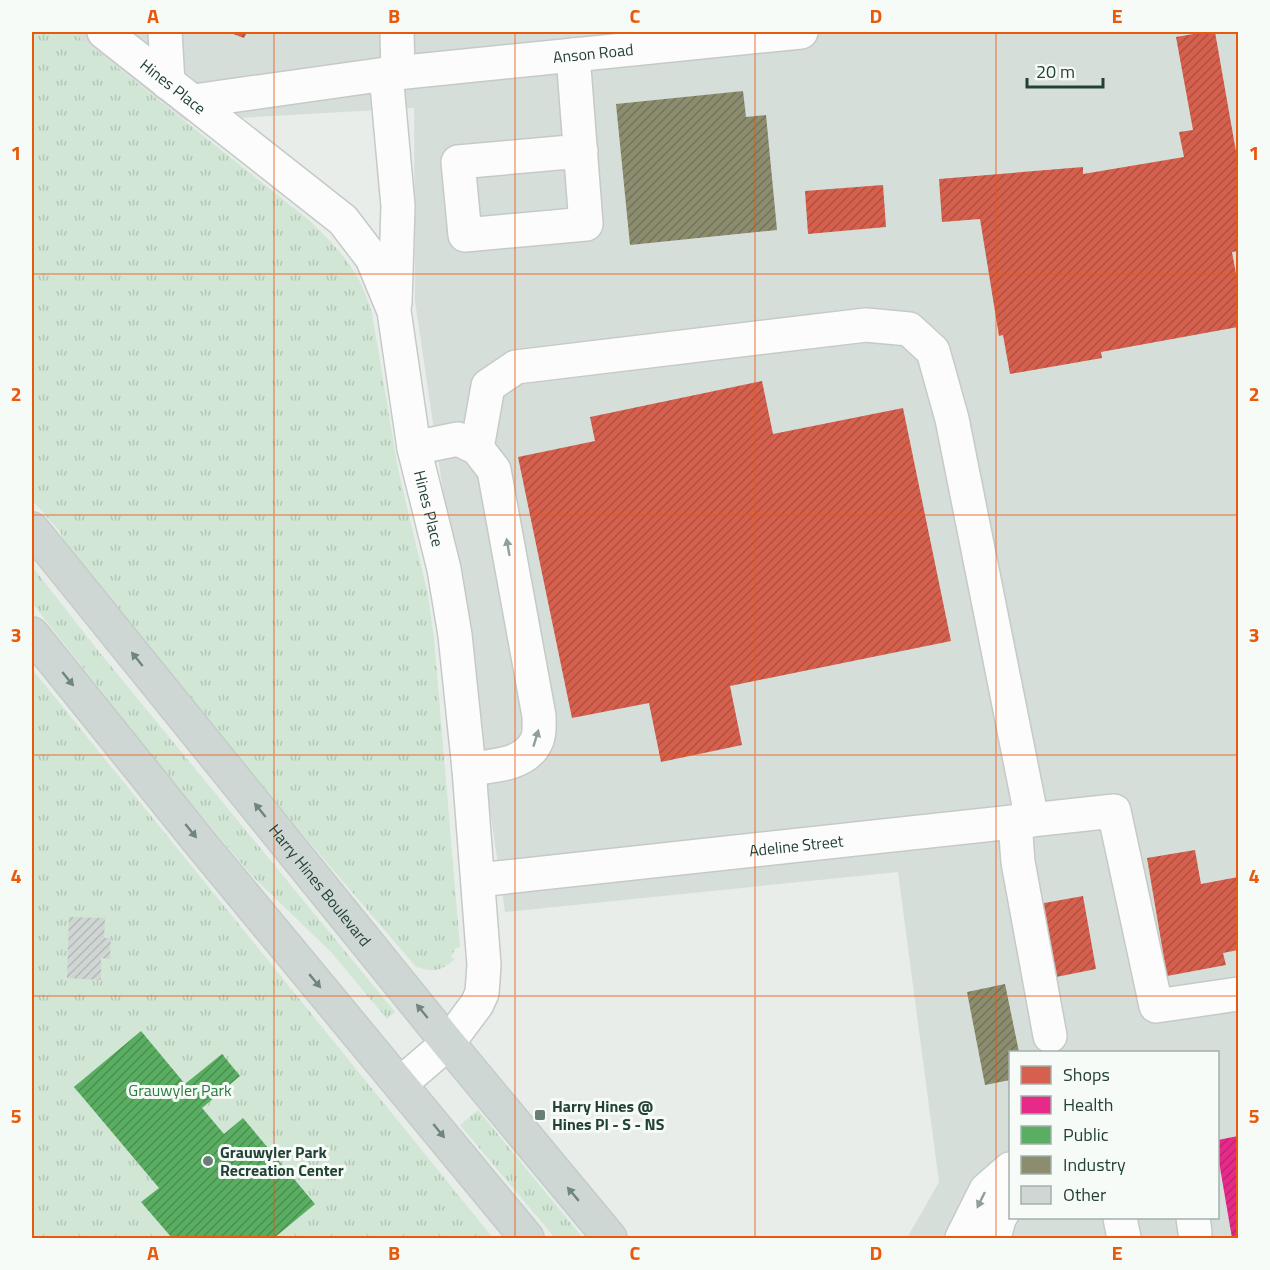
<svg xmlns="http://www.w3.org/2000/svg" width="1270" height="1270" font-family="'Titillium Web',sans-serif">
<defs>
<pattern id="grass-tufts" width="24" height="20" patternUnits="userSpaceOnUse" patternTransform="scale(1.5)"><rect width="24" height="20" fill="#d1e6d5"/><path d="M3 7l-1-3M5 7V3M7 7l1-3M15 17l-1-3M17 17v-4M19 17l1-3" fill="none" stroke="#b3c6b7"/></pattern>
<pattern id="shops-hatch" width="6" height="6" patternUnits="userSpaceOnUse" patternTransform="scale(1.5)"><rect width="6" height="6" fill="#d6604d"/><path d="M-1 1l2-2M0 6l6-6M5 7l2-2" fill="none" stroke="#ad5141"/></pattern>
<pattern id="health-hatch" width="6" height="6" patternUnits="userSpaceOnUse" patternTransform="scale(1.5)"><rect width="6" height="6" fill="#e7298a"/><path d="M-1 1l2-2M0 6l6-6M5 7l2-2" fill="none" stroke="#bb2572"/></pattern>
<pattern id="public-hatch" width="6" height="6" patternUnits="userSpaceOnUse" patternTransform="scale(1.5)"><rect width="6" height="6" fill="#5aae61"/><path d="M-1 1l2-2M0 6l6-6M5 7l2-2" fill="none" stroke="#4a8f51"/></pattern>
<pattern id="industry-hatch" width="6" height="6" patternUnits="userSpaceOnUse" patternTransform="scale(1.5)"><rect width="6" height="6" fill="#8c8c6e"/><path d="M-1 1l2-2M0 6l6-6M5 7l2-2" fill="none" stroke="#72745b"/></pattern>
<pattern id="building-hatch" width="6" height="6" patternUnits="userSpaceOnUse" patternTransform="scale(1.5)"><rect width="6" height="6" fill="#d0d6d3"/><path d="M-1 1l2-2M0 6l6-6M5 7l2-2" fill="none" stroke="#b2b9b6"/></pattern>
</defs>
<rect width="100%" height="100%" fill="#e8edea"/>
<path fill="#d6deda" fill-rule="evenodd" d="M73 32H1238V1238H907L939 1182 898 872 505 912 415 301 414 108 186 121ZM1010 1052H1218V1218H1010Z"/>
<g fill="url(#grass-tufts)">
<path d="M32 32H73L309 220C339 249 360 271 372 313L398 469 428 595 434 638 460 947 456 948 451 957 455 959C440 972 434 972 416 967L229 748 63 541 61 533 32 500Z"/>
<polygon points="32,566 96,648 395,1012 387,1019 331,952 252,876 165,772 32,603"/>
<polygon points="32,669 493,1238 32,1238"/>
<polygon points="478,1110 583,1238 555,1238 460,1125"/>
</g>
<g fill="url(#shops-hatch)">
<polygon points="228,32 247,32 244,38"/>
<polygon points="1205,32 1215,32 1238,163 1238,251 1232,252 1237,279 1238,278 1238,327 1101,352 1102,358 1010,374 1003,335 999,336 980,219 942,222 939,179 1083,167 1083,174 1184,157 1179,132 1193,130 1176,37"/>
<polygon points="883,185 886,227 808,234 805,191"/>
<polygon points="762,381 773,434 903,408 951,641 730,686 742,745 661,762 649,703 572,718 518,457 595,441 590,417"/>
<polygon points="1195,850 1201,884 1238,877 1238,950 1223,953 1226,965 1167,976 1147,858"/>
<polygon points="1083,896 1096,969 1056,977 1048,933 1045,934 1039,904"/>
</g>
<polygon fill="url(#health-hatch)" points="1238,1136 1238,1238 1232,1238 1218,1156 1218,1140"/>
<polygon fill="url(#public-hatch)" points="141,1031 185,1084 222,1054 240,1076 202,1108 224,1134 243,1118 315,1204 274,1238 172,1238 141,1202 159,1188 74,1087"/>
<g fill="url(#industry-hatch)">
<polygon points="743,91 746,117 766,115 777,230 630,245 616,104"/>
<polygon points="1005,984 1019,1052 1010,1052 1010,1080 985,1085 967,992"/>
</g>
<polygon fill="url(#building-hatch)" points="69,917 105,918 104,938 111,938 110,959 101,958 101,980 67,978"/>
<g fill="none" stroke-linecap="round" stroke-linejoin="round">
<defs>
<g id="minor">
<path id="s1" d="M104 32 343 220 372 258 394 311 414 448 444 569 455 635 469 769 484 965 482 993 477 1004 448 1043 400 1084"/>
<polyline points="165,32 168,83"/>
<polyline points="397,32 398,73"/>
<polyline points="573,55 586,224 465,235 458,162 581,151"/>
<polyline points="386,74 398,206 395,303"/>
<path id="s2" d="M194 101 386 74 801 32"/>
<path d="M414 448 458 439 477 448 494 470 539 716C539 723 540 733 537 740 527 765 493 766 469 769"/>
<polyline points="477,448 488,386 516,367 866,325 909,329 933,351 952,419 1032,820"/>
<polyline points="1015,822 1018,862 1050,1036"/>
<path id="s3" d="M478 880 1114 811 1156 1006 1238 994"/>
<polyline points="1120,1218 1124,1238"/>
<polyline points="1193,1218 1195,1232"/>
<polyline points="962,1238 986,1190 1010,1169"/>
<polyline points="994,1238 999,1219 1010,1200"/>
</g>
<g id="major">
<path id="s4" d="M32 529 448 1043 610 1238"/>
<polyline points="32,634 201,844 527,1238"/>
</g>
</defs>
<use href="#minor" stroke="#c5cac7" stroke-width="36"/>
<use href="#major" stroke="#c3ccc8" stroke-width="36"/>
<use href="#minor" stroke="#fcfcfc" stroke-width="33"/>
<use href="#major" stroke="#cfd7d4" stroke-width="33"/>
</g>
<defs><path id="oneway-solid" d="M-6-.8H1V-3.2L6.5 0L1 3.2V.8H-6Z" transform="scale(1.5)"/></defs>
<g fill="#909f9a">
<use href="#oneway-solid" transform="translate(508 547) rotate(-100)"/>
<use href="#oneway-solid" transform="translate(536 738) rotate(-73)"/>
<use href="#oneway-solid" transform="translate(981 1200) rotate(116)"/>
</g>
<g fill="#70857e">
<use href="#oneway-solid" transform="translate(137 659) rotate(-129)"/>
<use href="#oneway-solid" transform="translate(68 679) rotate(51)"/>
<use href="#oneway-solid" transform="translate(260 810) rotate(-129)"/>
<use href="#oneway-solid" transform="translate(191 831) rotate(51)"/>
<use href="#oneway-solid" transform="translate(315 981) rotate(50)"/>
<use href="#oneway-solid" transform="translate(422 1011) rotate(-129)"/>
<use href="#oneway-solid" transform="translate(439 1131) rotate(51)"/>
<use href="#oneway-solid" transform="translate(573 1194) rotate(-130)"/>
</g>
<path fill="none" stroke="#e8590c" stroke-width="1.5" stroke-opacity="0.55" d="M274 32V1238M515 32V1238M755 32V1238M996 32V1238M32 274H1238M32 515H1238M32 755H1238M32 996H1238"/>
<g fill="#687e76" stroke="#f7fbf8" stroke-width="2">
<rect x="534" y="1109" width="12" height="12" rx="3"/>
<circle cx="208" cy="1161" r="6"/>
</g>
<g text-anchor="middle" stroke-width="6" stroke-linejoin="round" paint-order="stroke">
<g font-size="16" fill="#234237" stroke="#f7fbf8">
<text dy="6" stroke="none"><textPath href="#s2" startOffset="402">Anson Road</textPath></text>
<text dy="6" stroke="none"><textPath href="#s1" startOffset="88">Hines Place</textPath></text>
<text dy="6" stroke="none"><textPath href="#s1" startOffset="610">Hines Place</textPath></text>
<text dy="6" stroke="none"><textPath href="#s3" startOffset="320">Adeline Street</textPath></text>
<text dy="6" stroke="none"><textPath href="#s4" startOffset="458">Harry Hines Boulevard</textPath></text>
</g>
<g font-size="16" fill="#2c7b43" stroke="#f7fbf8">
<text x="180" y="1096">Grauwyler Park</text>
</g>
<g font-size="16" font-weight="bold" fill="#234237" stroke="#f7fbf8" text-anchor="start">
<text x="552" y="1112">Harry Hines @<tspan x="552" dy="18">Hines Pl - S - NS</tspan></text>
<text x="220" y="1158">Grauwyler Park<tspan x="220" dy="18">Recreation Center</tspan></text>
</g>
</g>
<rect width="1270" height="1270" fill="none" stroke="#f7fbf8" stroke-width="66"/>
<rect x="1009" y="1051" width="210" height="168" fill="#f7fbf8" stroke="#a2b1ab" stroke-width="1.5"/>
<rect x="1021" y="1066" width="30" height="18" fill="#d6604d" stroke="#a2b1ab" stroke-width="1.5"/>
<text x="1063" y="1081" font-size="18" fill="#234237">Shops</text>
<rect x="1021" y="1096" width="30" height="18" fill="#e7298a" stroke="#a2b1ab" stroke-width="1.5"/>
<text x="1063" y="1111" font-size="18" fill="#234237">Health</text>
<rect x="1021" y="1126" width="30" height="18" fill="#5aae61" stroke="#a2b1ab" stroke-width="1.5"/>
<text x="1063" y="1141" font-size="18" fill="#234237">Public</text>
<rect x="1021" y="1156" width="30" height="18" fill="#8c8c6e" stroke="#a2b1ab" stroke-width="1.5"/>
<text x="1063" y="1171" font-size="18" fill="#234237">Industry</text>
<rect x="1021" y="1186" width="30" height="18" fill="#d0d6d3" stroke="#a2b1ab" stroke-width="1.5"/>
<text x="1063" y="1201" font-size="18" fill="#234237">Other</text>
<path d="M1027 78v9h76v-9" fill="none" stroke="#234237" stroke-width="3"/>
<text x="1036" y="78" font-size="18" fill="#234237" stroke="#f7fbf8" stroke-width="4.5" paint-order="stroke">20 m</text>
<rect x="33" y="33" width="1204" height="1204" fill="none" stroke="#e8590c" stroke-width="2"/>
<g font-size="20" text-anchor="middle" font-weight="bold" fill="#e8590c">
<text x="153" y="23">A</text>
<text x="394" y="23">B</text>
<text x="635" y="23">C</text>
<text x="876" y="23">D</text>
<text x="1117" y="23">E</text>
<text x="16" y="160">1</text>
<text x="1254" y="160">1</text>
<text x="16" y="401">2</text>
<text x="1254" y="401">2</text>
<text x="16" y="642">3</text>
<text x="1254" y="642">3</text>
<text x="16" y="883">4</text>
<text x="1254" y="883">4</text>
<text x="16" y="1123">5</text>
<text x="1254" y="1123">5</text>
<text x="153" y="1260">A</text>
<text x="394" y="1260">B</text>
<text x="635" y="1260">C</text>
<text x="876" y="1260">D</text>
<text x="1117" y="1260">E</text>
</g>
</svg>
